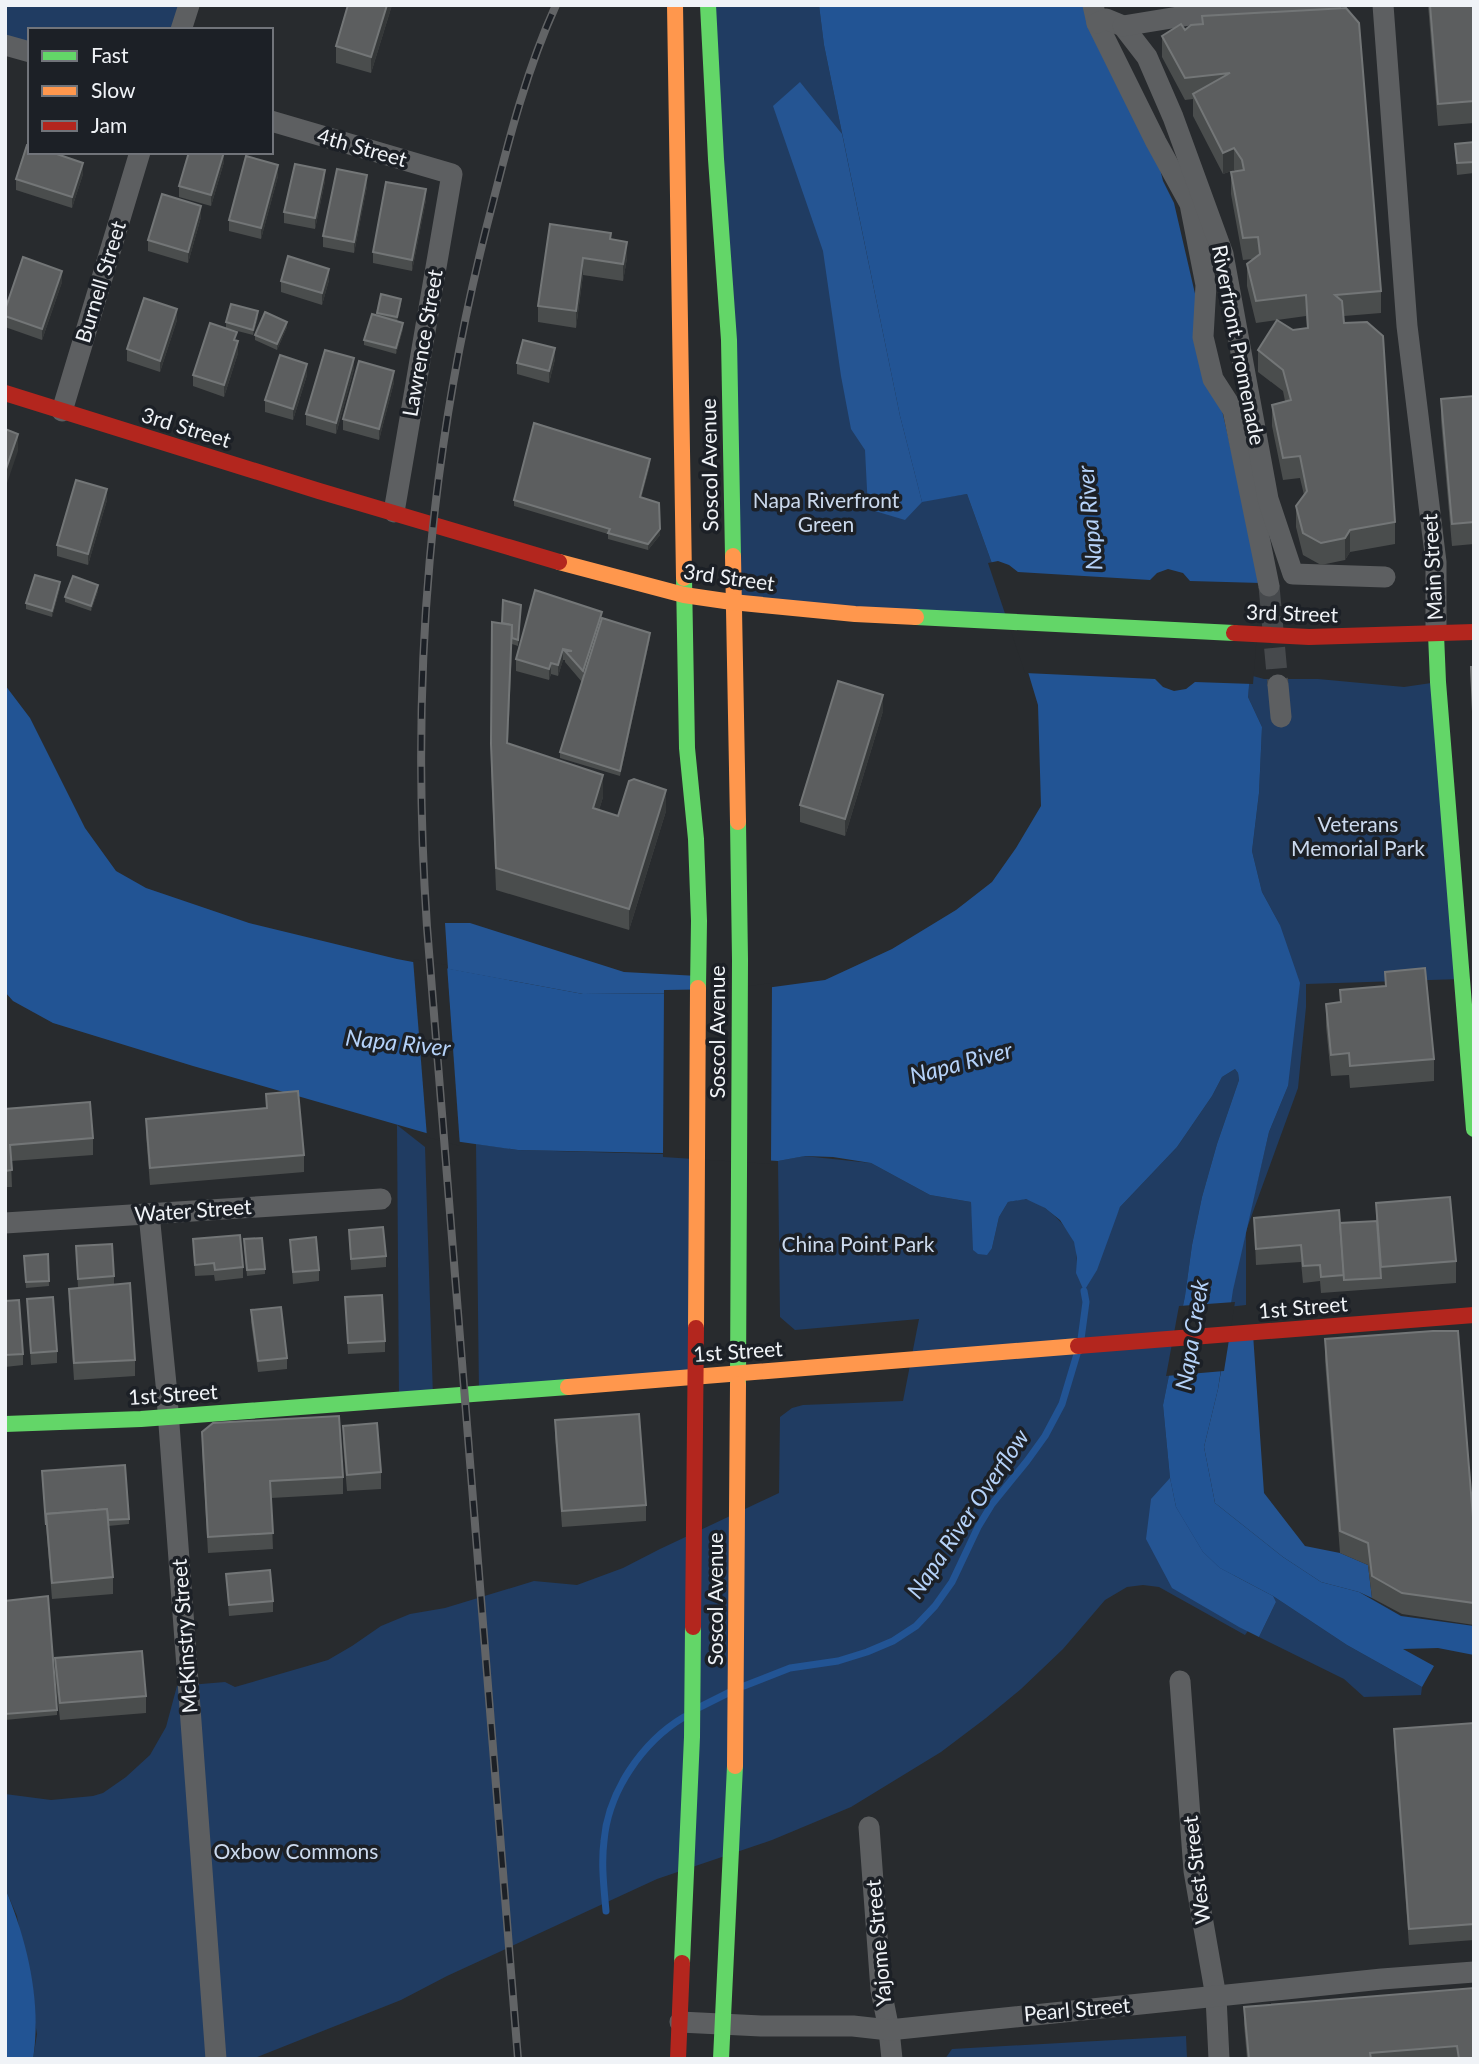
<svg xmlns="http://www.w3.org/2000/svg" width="1479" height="2064" font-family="Lato,sans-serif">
<rect width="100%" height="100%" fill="#282b2e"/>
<g fill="#203c62">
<polygon points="5,5 189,5 181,30 30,30 30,52 5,45"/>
<polygon points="713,5 819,5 824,45 900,416 922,501 967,494 1013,622 732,602"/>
<polygon points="1249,675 1264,679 1318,679 1404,687 1438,682 1461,979 1306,984 1306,1007 1298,1088 1246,1231 1246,1305 1228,1307 1269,1132 1288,1086 1280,925 1262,892 1252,851 1259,793 1262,727 1248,697"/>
<path d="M1235 1069 1238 1073 1239 1080 1217 1144 1202 1197 1192 1245 1185 1296 1163 1405 1170 1478 1176 1507 1236 1578 1273 1596 1347 1645 1422 1687 1421 1695 1364 1697 1344 1679 1259 1637 1276 1602 1272 1597 1245 1635 1159 1587 1143 1585 1127 1587 1105 1600 1063 1649 1021 1689 986 1718 941 1752 851 1807 772 1840 657 1879 447 1976 401 2000 252 2059H33L37 2034 17 1916 5 1888V1794L51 1800 93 1796 103 1793 126 1777 150 1755 166 1727 177 1686 225 1682 235 1687 328 1660 352 1646 381 1626 410 1614 445 1608 534 1581 577 1585 623 1568 660 1549 779 1493 780 1417 792 1408 803 1405 903 1401 919 1319 795 1330 780 1317 778 1161 804 1156 871 1163 930 1195 971 1202 973 1222 992 1248 999 1217 1008 1202C1013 1201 1021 1199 1025 1199 1044 1202 1069 1227 1075 1244 1077 1253 1077 1263 1077 1273L1111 1227 1120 1207 1177 1147 1212 1096 1222 1077Z"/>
<polygon points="397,1125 425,1147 433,1397 399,1400"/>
<polygon points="476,1144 518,1150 697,1155 694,1377 479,1394"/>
<polygon points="1186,2036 1187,2059 945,2059 952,2049"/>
</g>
<g fill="#255593">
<polygon points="800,82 842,134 900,416 922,502 905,520 868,509 865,450 851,429 841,376 823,251 773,106"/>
<polygon points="445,923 470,923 624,972 698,976 698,993 583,994 448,969"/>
<polygon points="1253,1334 1264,1493 1305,1546 1340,1553 1368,1565 1372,1598 1359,1592 1321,1582 1283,1557 1215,1503 1204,1447 1218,1389 1227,1336"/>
<polygon points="1170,1478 1176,1507 1203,1552 1220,1568 1273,1596 1276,1602 1259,1637 1239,1627 1172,1588 1146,1539 1151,1499"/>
</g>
<g fill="#225494">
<polygon points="819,5 1087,5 1156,153 1163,181 1174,203 1259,570 1248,697 1262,727 1259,793 1252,851 1262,892 1280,925 1300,983 1288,1086 1269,1132 1233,1290 1218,1389 1204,1447 1215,1503 1283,1557 1321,1582 1359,1592 1401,1616 1474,1626 1474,1655 1438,1648 1403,1649 1434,1666 1422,1687 1347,1645 1273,1596 1220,1568 1203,1552 1176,1507 1170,1478 1163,1405 1185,1296 1192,1245 1202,1197 1217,1144 1239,1080 1238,1073 1235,1069 1222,1077 1212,1096 1177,1147 1120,1207 1097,1270 1084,1291 1076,1273 1077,1258 1074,1242 1060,1220 1045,1208 1026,1199 1008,1202 999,1217 992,1248 987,1255 978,1254 973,1250 971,1202 930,1195 871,1163 833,1157 805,1156 778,1161 663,1153 518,1150 454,1141 193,1066 53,1023 13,1001 5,992 5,685 30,718 85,828 116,871 146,888 249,923 397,959 583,994 729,993 825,980 892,949 956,910 992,882 1016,848 1041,806 1038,705 1013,622 967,494 922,502 900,416 824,45"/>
<path d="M5 1888C27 1940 42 2002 33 2059H5Z"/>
</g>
<g fill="#282b2e">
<polygon points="998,561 1009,565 1018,572 1150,580 1157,573 1168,569 1183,573 1190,581 1261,583 1253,684 1195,682 1186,689 1174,691 1163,687 1155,679 1025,673 988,563"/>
<polygon points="413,959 447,965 460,1146 427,1137"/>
<polygon points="772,983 771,1164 663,1157 664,990 728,989"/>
<polygon points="1235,1302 1224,1371 1166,1376 1179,1306"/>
</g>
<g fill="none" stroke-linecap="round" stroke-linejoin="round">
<g stroke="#225494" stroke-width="7">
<polyline points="1081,1339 1086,1302 1084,1291"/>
<polyline points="744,1686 790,1668 838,1661 867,1652 893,1641 916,1626 935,1606 952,1582 978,1527 992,1504 1027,1461 1045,1436 1062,1404 1077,1354"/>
<polyline points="700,1707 730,1692"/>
<path d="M606 1911C604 1888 601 1864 604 1841 608 1792 642 1742 684 1717"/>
</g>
<polyline stroke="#46494c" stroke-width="21" stroke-dasharray="21 10" stroke-linecap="butt" points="1269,586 1278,685"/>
<g stroke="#5d5f61" stroke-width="21">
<polyline points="1093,5 1097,23 1156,142 1190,204 1206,285 1203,337 1213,379 1233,410 1269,586"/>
<polyline points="1383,5 1407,326 1436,562 1436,634"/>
<polyline points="1097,23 1106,19 1123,26 1147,57 1173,117 1223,254 1268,499 1293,574 1385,577"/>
<polyline points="1123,26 1190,15 1331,5"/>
<polyline points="181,30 189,5"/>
<polyline points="5,45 30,52"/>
<polyline points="271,121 452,174 394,512"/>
<polyline points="62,411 140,152"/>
<polyline points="1278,685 1281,717"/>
<polyline points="149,1214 166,1384 216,2059"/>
<polyline points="5,1223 381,1199"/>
<polyline points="1180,1681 1194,1871 1216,1997 1219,2059"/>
<polyline points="869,1827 881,1990 889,2030 892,2059"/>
<polyline points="680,2022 761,2026 853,2026 889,2030 1382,1979 1474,1972"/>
</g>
<g stroke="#63d668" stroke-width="16">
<polyline points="708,5 716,159 729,340 733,556"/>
<polyline points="684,578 687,748 696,839 699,921 698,988"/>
<polyline points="916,617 1234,633"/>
<polyline points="1436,634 1438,682 1474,1129"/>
<polyline points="738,822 740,960 738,1384"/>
<polyline points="5,1424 141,1419 568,1387"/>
<polyline points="682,1963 692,1737 693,1627"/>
<polyline points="721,2059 735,1766"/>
</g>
<g stroke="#ff974d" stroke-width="16">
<polyline points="675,5 684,578"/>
<polyline points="733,556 738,822"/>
<polyline points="559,562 684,595 732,602 855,614 916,617"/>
<polyline points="696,1328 698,988"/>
<polyline points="568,1387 1078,1346"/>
<polyline points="735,1766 738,1384"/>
</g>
<g stroke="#b3261e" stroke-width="16">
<polyline points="5,393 319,491 559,562"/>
<polyline points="1234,633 1309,637 1474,632"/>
<polyline points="1078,1346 1474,1315"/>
<polyline points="693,1627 696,1328"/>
<polyline points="678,2059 682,1963"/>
</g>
<defs>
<path id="rail" d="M518 2059 427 927C410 677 429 444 493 202 510 135 527 69 556 5"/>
</defs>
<use href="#rail" stroke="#626466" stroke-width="8"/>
<use href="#rail" stroke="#1c2026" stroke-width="5" stroke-dasharray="16" stroke-linecap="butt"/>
</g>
<g fill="#4a4d4d">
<polygon points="348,5 392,5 371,73 336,63 336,46"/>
<polygon points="1428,5 1474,5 1474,123 1438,126"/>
<polygon points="1202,16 1381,291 1381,313 1344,316 1344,323 1395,522 1395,544 1350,552 1345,560 1321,565 1303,555 1296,527 1296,506 1304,495 1300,478 1283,480 1272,426 1272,405 1285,401 1283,391 1258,372 1258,350 1293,330 1307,328 1306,316 1256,323 1247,286 1247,264 1253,259 1243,260 1231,194 1231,172 1236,172 1234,170 1223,174 1193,116 1193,99 1185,100 1162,57 1162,36 1202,24"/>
<polygon points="1474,142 1474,173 1457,175 1455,144"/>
<polygon points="224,162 211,206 179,197 179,186"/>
<polygon points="83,174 72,208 16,190 16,179"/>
<polygon points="278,176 261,239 229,231 229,220"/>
<polygon points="325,181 315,229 284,223 284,212"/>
<polygon points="367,186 354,253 323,247 323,236"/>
<polygon points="426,200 412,271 373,263 373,252"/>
<polygon points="201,217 188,263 148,251 148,240"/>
<polygon points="550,224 611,239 627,258 623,281 583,275 576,328 538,322 538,306"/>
<polygon points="329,280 322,305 281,292 281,281"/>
<polygon points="62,282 42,340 5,327 5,310"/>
<polygon points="401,304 397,321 403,329 396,354 364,345 364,340 377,316 377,313"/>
<polygon points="258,317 253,335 226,328 226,322"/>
<polygon points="177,320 160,372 127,361 127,349"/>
<polygon points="287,327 277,350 255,340 255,335"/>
<polygon points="238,353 224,397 193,386 193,375"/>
<polygon points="555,359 549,383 517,374 517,363"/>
<polygon points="354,369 336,434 306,425 306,414"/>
<polygon points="307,375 293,420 265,412 265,400"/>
<polygon points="394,382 379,440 343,430 343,419"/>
<polygon points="1474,396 1474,544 1452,546 1441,421 1441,399"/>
<polygon points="650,465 641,498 660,535 648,550 608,539 608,534 514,506 514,500"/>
<polygon points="107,500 88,565 57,556 57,545"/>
<polygon points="60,588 52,617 26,609 26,603"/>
<polygon points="98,591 91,611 65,602 65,597"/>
<polygon points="521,605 518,646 512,644 508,744 603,797 599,810 618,816 666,811 629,930 496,890 491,766 492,622 502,623"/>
<polygon points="602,618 650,638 620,776 560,758 560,752 582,682 565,662 565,660 563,660 558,676 551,674 549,680 516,671 516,659"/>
<polygon points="883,711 845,836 800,822 800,805"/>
<polygon points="1385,972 1434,1059 1434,1081 1350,1088 1349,1075 1331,1076 1326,1026 1326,1004 1340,1003 1340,990 1385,987"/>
<polygon points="266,1094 304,1155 304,1172 150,1185 146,1135 146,1119 266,1109"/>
<polygon points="5,1109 93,1138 93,1155 11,1161 12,1187 5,1187"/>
<polygon points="1376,1203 1456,1261 1456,1283 1321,1293 1320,1281 1303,1283 1301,1262 1256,1265 1254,1218 1340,1223 1376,1221"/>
<polygon points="349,1230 386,1256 386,1267 351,1270"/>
<polygon points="193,1239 243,1267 243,1278 215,1281 214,1275 195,1276"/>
<polygon points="290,1240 319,1270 319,1281 293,1284"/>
<polygon points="244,1245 265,1269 265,1274 247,1276"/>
<polygon points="76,1246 114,1276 114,1284 135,1360 135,1376 74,1380 69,1306 69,1289 78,1288"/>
<polygon points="48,1254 49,1286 26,1288 24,1256"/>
<polygon points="345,1297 385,1341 385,1352 348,1354"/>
<polygon points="27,1299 57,1351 57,1363 31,1365"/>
<polygon points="5,1301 23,1354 23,1365 5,1367"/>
<polygon points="251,1310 287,1358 287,1369 258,1372 251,1322"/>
<polygon points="1325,1339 1474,1530 1474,1625 1402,1614 1372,1598 1368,1565 1340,1553 1325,1361"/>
<polygon points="555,1420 646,1505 646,1521 562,1527 555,1437"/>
<polygon points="343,1426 381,1472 381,1489 347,1491 343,1443"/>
<polygon points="202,1432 343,1477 343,1494 271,1498 273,1549 208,1553 202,1449"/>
<polygon points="42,1476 129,1519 129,1524 108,1526 113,1577 113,1594 52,1599"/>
<polygon points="226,1574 273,1601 273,1612 229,1616"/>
<polygon points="5,1601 57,1710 57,1715 5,1720"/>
<polygon points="55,1658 146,1696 146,1713 60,1720 55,1675"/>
<polygon points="1474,1723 1474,1940 1409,1945 1394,1745 1394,1729"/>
<polygon points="1474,1988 1474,2059 1247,2059 1244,2024 1244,2007"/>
</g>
<g fill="#353839">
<polygon points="387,5 392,5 371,73 371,57"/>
<polygon points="1234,148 1234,170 1223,174 1223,153"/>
<polygon points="224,152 224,162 211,206 211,195"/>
<polygon points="83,163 83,174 72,208 72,197"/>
<polygon points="278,165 278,176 261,239 261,228"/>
<polygon points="325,170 325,181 315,229 315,218"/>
<polygon points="367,175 367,186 354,253 354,242"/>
<polygon points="426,189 426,200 412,271 412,260"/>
<polygon points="201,206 201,217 188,263 188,252"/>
<polygon points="627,242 627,258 623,281 623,264"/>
<polygon points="583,258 583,275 576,328 576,311"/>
<polygon points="329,269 329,280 322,305 322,293"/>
<polygon points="62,271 62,282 42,340 42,329"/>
<polygon points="401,299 401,304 397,323 397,317"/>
<polygon points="177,309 177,320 160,372 160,361"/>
<polygon points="258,311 258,317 253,335 253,330"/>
<polygon points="287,322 287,327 277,350 277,344"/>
<polygon points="403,323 403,329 396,354 396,348"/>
<polygon points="238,341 238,353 224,397 224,385"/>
<polygon points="555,348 555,359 549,383 549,371"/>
<polygon points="354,358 354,369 336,434 336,423"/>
<polygon points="307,364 307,375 293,420 293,409"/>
<polygon points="394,371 394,382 379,440 379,429"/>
<polygon points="18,434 18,451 5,489 5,472"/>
<polygon points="650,459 650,465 640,503 640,497"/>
<polygon points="107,489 107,500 88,565 88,554"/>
<polygon points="660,529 660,535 648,550 648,544"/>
<polygon points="1350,530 1350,552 1345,560 1345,538"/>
<polygon points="60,582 60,588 52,617 52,611"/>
<polygon points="98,585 98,591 91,611 91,606"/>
<polygon points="602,612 602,623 583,683 583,671"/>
<polygon points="512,625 512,646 507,765 507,743"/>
<polygon points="650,633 650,638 620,776 620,771"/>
<polygon points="563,649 563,660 558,676 558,665"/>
<polygon points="551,663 551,674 549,680 549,669"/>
<polygon points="883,695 883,711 845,836 845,819"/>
<polygon points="603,775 603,797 593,830 593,808"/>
<polygon points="666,790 666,811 629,930 629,909"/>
</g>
<g fill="#5c5e5f" stroke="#737677" stroke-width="2">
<polygon points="348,5 387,5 371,57 336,46"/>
<polygon points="1430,5 1474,5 1474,101 1438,104"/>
<polygon points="1346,8 1359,23 1381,291 1335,295 1342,301 1344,323 1367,322 1383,336 1395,522 1350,530 1345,538 1321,543 1303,533 1296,506 1307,491 1300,456 1283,458 1272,405 1291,400 1283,370 1258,350 1277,320 1293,330 1308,328 1306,295 1256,301 1247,264 1260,254 1258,237 1243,238 1231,172 1244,170 1242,160 1234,148 1223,153 1193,94 1230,73 1185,78 1162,36 1181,24 1185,30 1191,25 1203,24 1202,16"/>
<polygon points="1474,142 1474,162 1457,163 1455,144"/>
<polygon points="27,145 30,145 30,152 51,152 83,163 72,197 16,179"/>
<polygon points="189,152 224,152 211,195 179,186"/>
<polygon points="246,156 278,165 261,228 229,220"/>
<polygon points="295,164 325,170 315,218 284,212"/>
<polygon points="337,169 367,175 354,242 323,236"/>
<polygon points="386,182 426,189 412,260 373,252"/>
<polygon points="162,194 201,206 188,252 148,240"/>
<polygon points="550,224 611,233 610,239 627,242 623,264 583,258 576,311 538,306"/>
<polygon points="288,256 329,269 322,293 281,281"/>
<polygon points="23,257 62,271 42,329 5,316 5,310"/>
<polygon points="381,294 401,299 397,317 377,313"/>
<polygon points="144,298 177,309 160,361 127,349"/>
<polygon points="231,304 258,311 253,330 226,322"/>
<polygon points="265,312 287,322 277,344 255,335"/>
<polygon points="372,314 403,323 396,348 364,340"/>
<polygon points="210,323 237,332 234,340 238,341 224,385 193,375"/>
<polygon points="523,340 555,348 549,371 517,363"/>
<polygon points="325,350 354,358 336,423 306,414"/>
<polygon points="280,355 307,364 293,409 265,400"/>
<polygon points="359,361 394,371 379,429 343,419"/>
<polygon points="1474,396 1474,522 1452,524 1441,399"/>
<polygon points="534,423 650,459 640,497 659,503 660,529 648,544 608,533 610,529 514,500"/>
<polygon points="5,429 18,434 5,472"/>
<polygon points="76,480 107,489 88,554 57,545"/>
<polygon points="35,575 60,582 52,611 26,603"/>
<polygon points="73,576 98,585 91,606 65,597"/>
<polygon points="535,590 602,612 583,671 565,651 572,651 563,649 558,665 551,663 549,669 516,659"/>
<polygon points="503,600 521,605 518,640 512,638 512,625 502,623"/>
<polygon points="602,618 650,633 620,771 560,752"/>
<polygon points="492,622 512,625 507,743 603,775 593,808 618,816 629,781 634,779 666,790 629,909 496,868 491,744"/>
<polygon points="1471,667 1474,667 1474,734"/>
<polygon points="838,681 883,695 845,819 800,805"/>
<polygon points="1425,968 1434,1059 1350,1066 1349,1053 1331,1055 1326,1004 1341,1002 1340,990 1386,986 1385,972"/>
<polygon points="298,1091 304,1155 150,1168 146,1119 267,1108 266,1094"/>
<polygon points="90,1102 93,1138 10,1145 12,1170 5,1171 5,1109"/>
<polygon points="1450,1197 1456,1261 1381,1267 1376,1203"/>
<polygon points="1339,1210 1344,1275 1321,1277 1320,1265 1303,1266 1301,1245 1256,1249 1254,1218"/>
<polygon points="1377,1221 1381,1278 1344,1280 1340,1223"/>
<polygon points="383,1227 386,1256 351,1259 349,1230"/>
<polygon points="240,1235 243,1267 215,1270 214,1263 195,1265 193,1239"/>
<polygon points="316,1237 319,1270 293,1272 290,1240"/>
<polygon points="262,1238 265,1269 247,1270 244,1239"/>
<polygon points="112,1244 114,1276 78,1279 76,1246"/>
<polygon points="48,1254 49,1281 26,1282 24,1256"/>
<polygon points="130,1283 135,1360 74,1363 69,1289"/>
<polygon points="382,1295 385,1341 348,1343 345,1297"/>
<polygon points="53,1297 57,1351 31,1353 27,1299"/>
<polygon points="19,1300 23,1354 5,1355 5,1301"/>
<polygon points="281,1307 287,1358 258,1361 251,1310"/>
<polygon points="1433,1331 1458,1331 1474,1530 1474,1603 1402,1593 1372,1576 1368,1543 1340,1531 1325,1339"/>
<polygon points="639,1414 646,1505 562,1511 555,1420"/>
<polygon points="339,1416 343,1477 270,1481 273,1533 208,1537 202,1432 213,1423"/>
<polygon points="377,1423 381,1472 347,1475 343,1426"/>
<polygon points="125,1465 129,1519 108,1520 107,1509 46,1514 46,1525 42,1471"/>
<polygon points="107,1509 113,1577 52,1583 46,1514"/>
<polygon points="270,1570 273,1601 229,1605 226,1574"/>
<polygon points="48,1596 57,1710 5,1714 5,1601"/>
<polygon points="142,1651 146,1696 60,1703 55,1658"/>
<polygon points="1474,1723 1474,1924 1409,1929 1394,1729"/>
<polygon points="1474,1988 1474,2059 1459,2059 1457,2046 1370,2053 1371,2059 1249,2059 1244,2007"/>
</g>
<g text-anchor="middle" stroke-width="7" stroke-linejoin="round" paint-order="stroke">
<g font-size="21" fill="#f0f3f7" stroke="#1c2026">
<text transform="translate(362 148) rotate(16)" y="7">4th Street</text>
<text transform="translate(101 282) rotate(-73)" y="7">Burnell Street</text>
<text transform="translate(423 343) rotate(-80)" y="7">Lawrence Street</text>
<text transform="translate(1238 345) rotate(79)" y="7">Riverfront Promenade</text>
<text transform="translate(186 428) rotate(17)" y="7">3rd Street</text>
<text transform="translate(710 465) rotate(-91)" y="7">Soscol Avenue</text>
<text transform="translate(1433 567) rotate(-93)" y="7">Main Street</text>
<text transform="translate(729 578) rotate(8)" y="7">3rd Street</text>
<text transform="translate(1292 614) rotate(2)" y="7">3rd Street</text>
<text transform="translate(718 1032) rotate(-90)" y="7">Soscol Avenue</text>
<text transform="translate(193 1211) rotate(-4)" y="7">Water Street</text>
<text transform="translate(1303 1308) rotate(-5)" y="7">1st Street</text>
<text transform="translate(738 1352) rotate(-4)" y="7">1st Street</text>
<text transform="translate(173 1395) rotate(-4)" y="7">1st Street</text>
<text transform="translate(716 1599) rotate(-90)" y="7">Soscol Avenue</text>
<text transform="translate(185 1636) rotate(-94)" y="7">McKinstry Street</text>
<text transform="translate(1197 1870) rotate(-97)" y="7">West Street</text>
<text transform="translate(879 1943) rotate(-95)" y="7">Yajome Street</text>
<text transform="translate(1077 2010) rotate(-5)" y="7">Pearl Street</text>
</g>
<g font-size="21" fill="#cbd9ed" stroke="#1c2026">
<text x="826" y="508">Napa Riverfront<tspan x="826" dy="24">Green</tspan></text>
<text x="1358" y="832">Veterans<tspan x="1358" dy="24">Memorial Park</tspan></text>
<text x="858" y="1252">China Point Park</text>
<text x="296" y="1859">Oxbow Commons</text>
</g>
<g font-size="23" font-style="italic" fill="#b5d2f9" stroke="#1c2026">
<text transform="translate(1090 518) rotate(-95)" y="8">Napa River</text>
<text transform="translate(398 1043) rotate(6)" y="8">Napa River</text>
<text transform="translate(961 1063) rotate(-15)" y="8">Napa River</text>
<text transform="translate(1192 1335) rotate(-81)" y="8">Napa Creek</text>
<text transform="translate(968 1514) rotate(-56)" y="8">Napa River Overflow</text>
</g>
</g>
<rect width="1479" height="2064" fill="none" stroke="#f0f3f7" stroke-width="14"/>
<rect x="28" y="28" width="245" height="126" fill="#1c2026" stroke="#71747a" stroke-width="2"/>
<rect x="42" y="51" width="35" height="10" fill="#63d668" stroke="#71747a" stroke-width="2"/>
<text x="91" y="63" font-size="21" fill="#f0f3f7">Fast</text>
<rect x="42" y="86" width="35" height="10" fill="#ff974d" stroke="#71747a" stroke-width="2"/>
<text x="91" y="98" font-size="21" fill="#f0f3f7">Slow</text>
<rect x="42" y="121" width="35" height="10" fill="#b3261e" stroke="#71747a" stroke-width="2"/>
<text x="91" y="133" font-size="21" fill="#f0f3f7">Jam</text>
</svg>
